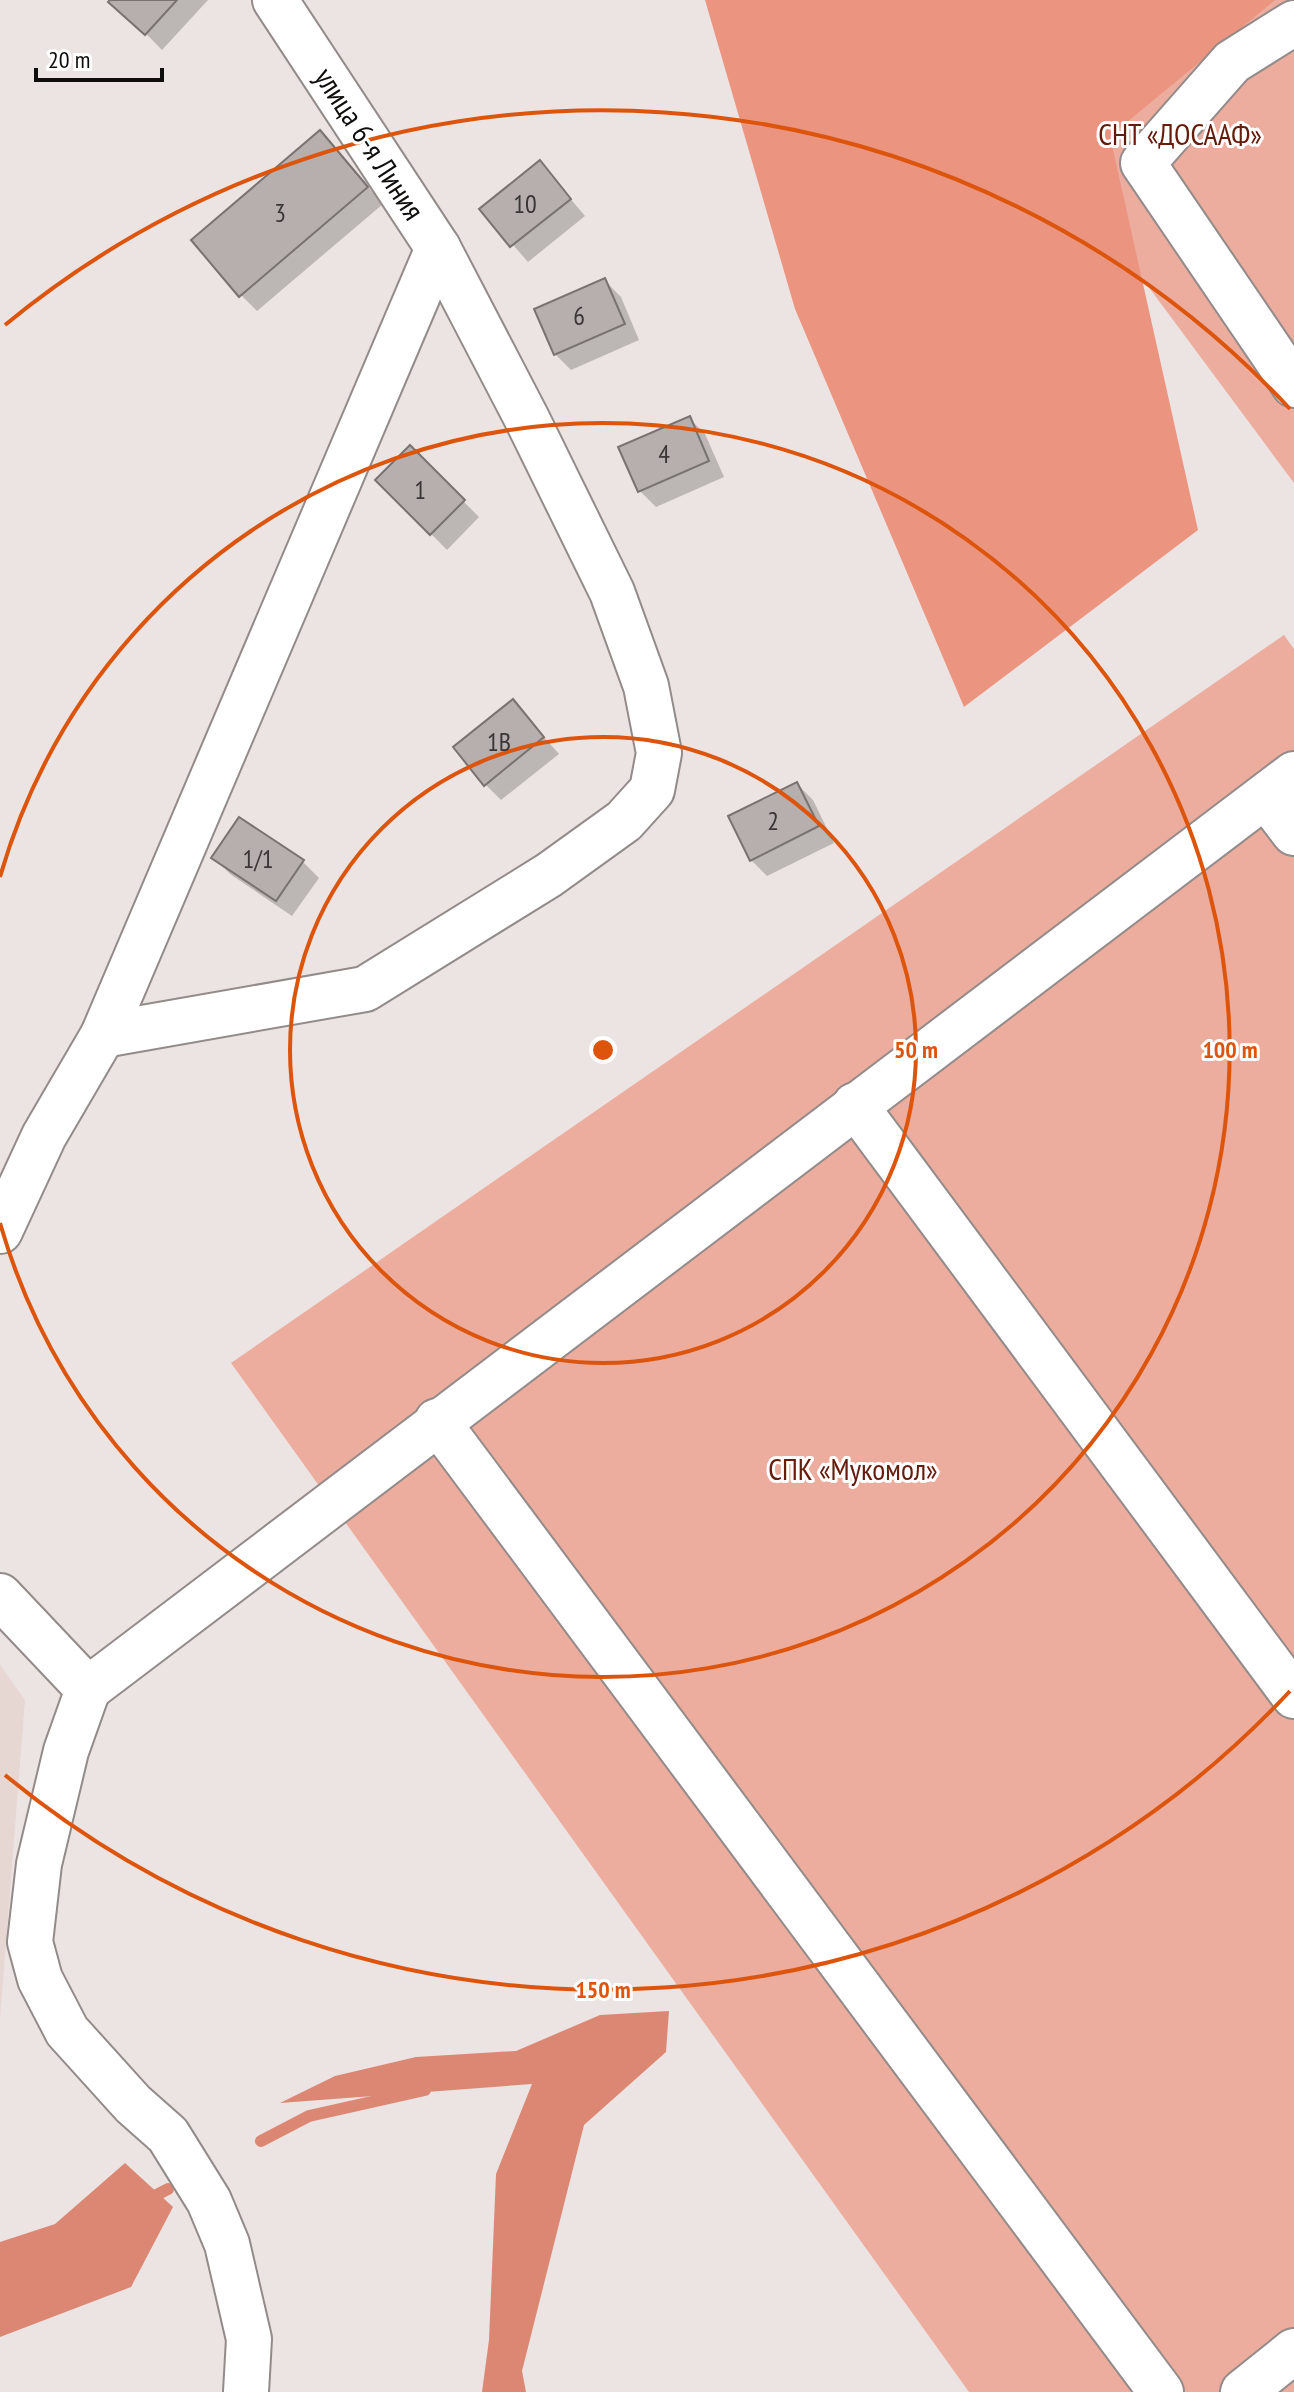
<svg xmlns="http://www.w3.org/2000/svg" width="1294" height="2392" font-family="'PT Sans Narrow',sans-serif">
<rect width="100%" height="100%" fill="#ece4e3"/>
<polygon fill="#e7d7d3" points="0,1665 25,1700 0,2019"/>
<g fill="#ecac9e">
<polygon points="1174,0 1294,0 1294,483 1015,107"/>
<polygon points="1284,635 1294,649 1294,2392 969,2392 231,1363"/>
</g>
<polygon fill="#eb9581" points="705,0 1275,0 1110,136 1198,530 964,707 795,309"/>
<g fill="#dc8774">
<polygon points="669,2011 666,2052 584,2125 522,2371 526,2392 482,2392 489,2340 496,2174 532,2084 280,2103 335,2076 416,2057 516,2051 600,2015"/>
<polygon points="125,2163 173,2207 131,2287 0,2337 0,2242 55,2224"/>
</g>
<g fill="#0003">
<polygon points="113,0 208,0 162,50"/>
<polygon points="336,149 383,204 257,311 241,295"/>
<polygon points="540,163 585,216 528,262 482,209"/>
<polygon points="605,281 621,297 639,340 571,370 555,354"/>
<polygon points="689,418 705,434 724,477 656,507 640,491"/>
<polygon points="410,448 479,517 447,550 378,480"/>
<polygon points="513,702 559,754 501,800 485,784"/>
<polygon points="797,784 813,800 834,843 767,876 751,860"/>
<polygon points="214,858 303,862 319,878 292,916 230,874"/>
</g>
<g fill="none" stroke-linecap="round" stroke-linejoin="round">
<g stroke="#dc8774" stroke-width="12">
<polyline points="261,2141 309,2116 425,2090"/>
<polyline points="145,2201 168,2189"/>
</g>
</g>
<g fill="#b6afad" stroke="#787270" stroke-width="2">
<polygon points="110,0 177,0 145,35 108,2"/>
<polygon points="320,130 368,187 239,297 191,240"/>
<polygon points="540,160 571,199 510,247 479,209"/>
<polygon points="605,278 625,324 554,355 534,309"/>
<polygon points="690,416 709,461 638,492 618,447"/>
<polygon points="410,445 465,500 430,535 375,480"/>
<polygon points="513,699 544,737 484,786 453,747"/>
<polygon points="797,782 819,826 750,861 728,816"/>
<polygon points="239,817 304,860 276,901 211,858"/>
</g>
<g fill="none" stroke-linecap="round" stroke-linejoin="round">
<defs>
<g id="minor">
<polyline points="1294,23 1232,62 1143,163 1294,385"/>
<polyline points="1266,796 1294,833"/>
<polyline points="103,1035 365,989 549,875 624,821 652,790 659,753 646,686 612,592 527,419 438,248 275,0"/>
<polyline points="855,1105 1294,1696"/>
<polyline points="0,1231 44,1136 103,1035 438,248"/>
<polyline points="437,1421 1161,2392"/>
<polyline points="0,1596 88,1689 66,1751 39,1864 30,1942 40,1979 67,2031 133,2104 168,2135 209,2201 227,2244 249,2339 246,2392"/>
<polyline points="88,1689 1294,774"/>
<polyline points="1243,2392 1294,2351"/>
</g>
</defs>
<use href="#minor" stroke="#928b89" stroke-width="48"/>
<use href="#minor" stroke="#fff" stroke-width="44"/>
</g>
<g fill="none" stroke="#dd550c" stroke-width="4">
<circle cx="603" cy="1050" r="313"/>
<path d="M0 877A627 627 0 1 1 0 1223"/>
<path d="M1290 1691A940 940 0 0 1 5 1775M5 325A940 940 0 0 1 1290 409"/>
</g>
<g text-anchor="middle" stroke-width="6" stroke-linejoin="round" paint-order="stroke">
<g font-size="26" fill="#3a3635">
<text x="525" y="213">10</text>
<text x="280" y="222">3</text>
<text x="579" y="325">6</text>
<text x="664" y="463">4</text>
<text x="420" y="499">1</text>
<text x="499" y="751">1В</text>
<text x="773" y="830">2</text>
<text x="258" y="868">1/1</text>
</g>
<g font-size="30" fill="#661b0b" stroke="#fff">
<text x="1180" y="145">СНТ «ДОСААФ»</text>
<text x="853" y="1480">СПК «Мукомол»</text>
</g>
<g font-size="30" fill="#100e0d" stroke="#fff">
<text transform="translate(369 144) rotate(57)" y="10">улица 6-я Линия</text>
</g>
</g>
<circle cx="603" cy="1050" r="12" fill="#dd550c" stroke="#fff" stroke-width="4"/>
<g font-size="24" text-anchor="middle" font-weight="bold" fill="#dd550c" stroke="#fff" stroke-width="6" stroke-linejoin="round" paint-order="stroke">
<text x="916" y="1058">50 m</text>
<text x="1230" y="1058">100 m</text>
<text x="603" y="1998">150 m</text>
</g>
<path d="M36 68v12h126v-12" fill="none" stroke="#100e0d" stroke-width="4"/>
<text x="48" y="68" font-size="24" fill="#100e0d" stroke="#ffffff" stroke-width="6" paint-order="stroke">20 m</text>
</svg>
